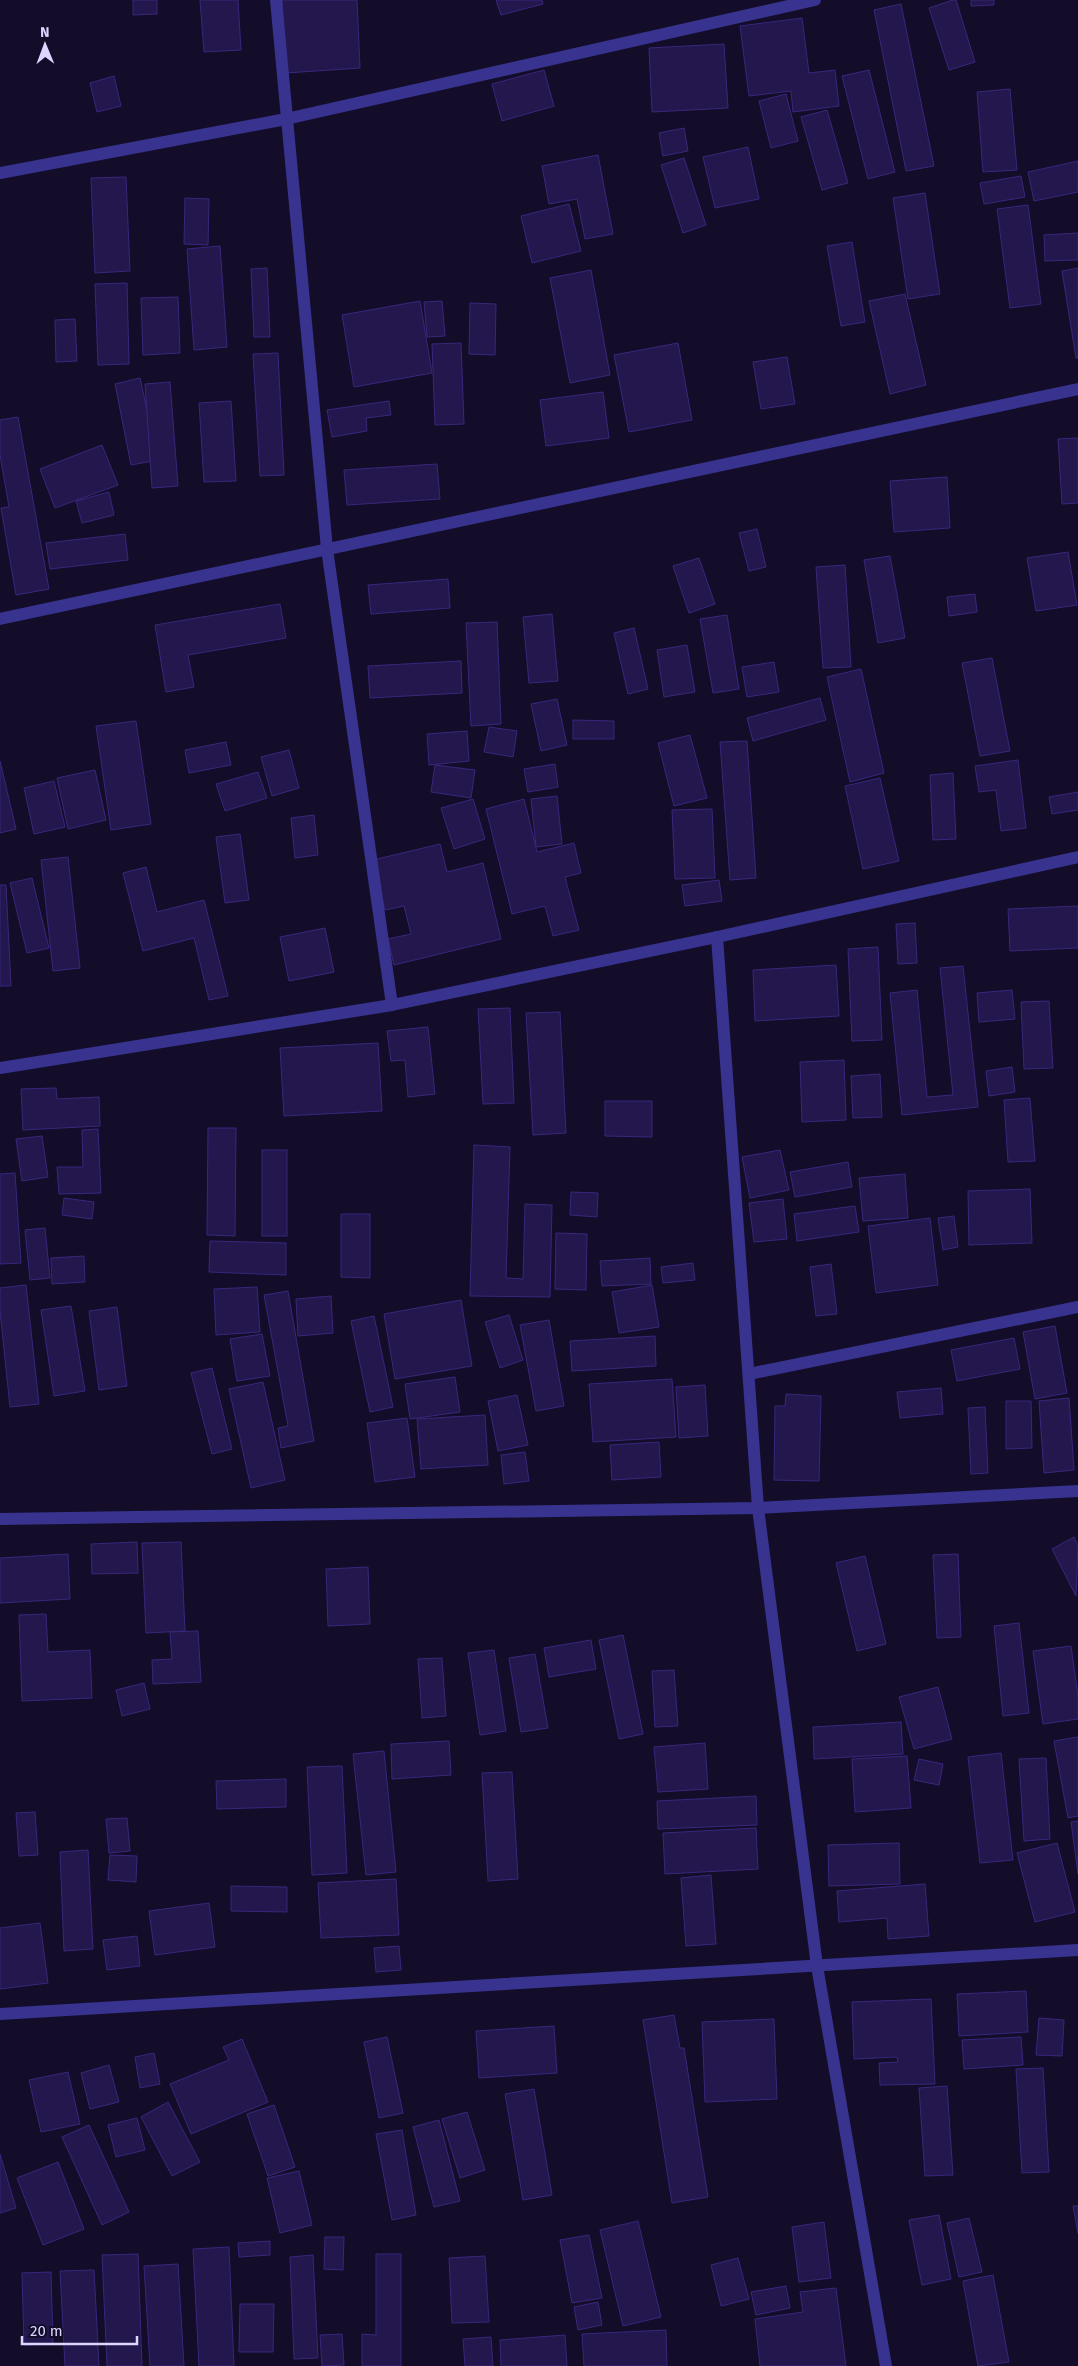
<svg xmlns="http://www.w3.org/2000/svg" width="1078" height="2366" font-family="'Fira Sans',sans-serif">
<rect width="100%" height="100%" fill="#130d2a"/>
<g fill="#23174d" stroke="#39277c">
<polygon points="133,0 157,0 157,14 133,15"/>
<polygon points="200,0 238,0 241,50 204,52"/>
<polygon points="282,0 357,0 360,68 286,73"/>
<polygon points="496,0 542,0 543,4 501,15"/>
<polygon points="953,0 956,0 975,62 949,70 929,8"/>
<polygon points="971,0 994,0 994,5 971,6"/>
<polygon points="901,4 934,166 906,171 874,10"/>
<polygon points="802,18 809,73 835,70 839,106 793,112 791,91 749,96 740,26"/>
<polygon points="724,44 728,108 652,112 649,48"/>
<polygon points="544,70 554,106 502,121 492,84"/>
<polygon points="869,70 895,172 868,179 842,76"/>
<polygon points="114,76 121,106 97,112 90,83"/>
<polygon points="1010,89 1017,170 983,172 977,92"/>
<polygon points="786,94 798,141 771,148 759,101"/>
<polygon points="827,110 848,183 822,190 801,117"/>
<polygon points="684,128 688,151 663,156 659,133"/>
<polygon points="748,147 759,199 715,208 703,157"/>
<polygon points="598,155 613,234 585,239 577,199 549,204 542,166"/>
<polygon points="684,158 706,225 683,233 661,165"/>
<polygon points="1078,161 1078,192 1034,201 1028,172"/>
<polygon points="1021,176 1025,197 984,204 980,183"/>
<polygon points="126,177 130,271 95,273 91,178"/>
<polygon points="925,193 940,294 908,299 893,198"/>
<polygon points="185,198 209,199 208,245 184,244"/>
<polygon points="569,204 581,251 532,263 521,216"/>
<polygon points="1028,205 1041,304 1010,308 997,209"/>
<polygon points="1078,233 1078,260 1045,261 1044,235"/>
<polygon points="852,242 865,322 841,326 827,246"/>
<polygon points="220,246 227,347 194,350 187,249"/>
<polygon points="267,268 270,337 254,337 251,269"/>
<polygon points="1078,268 1078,358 1076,358 1062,271"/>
<polygon points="591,270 610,375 570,383 550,278"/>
<polygon points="127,283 129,364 98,365 95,284"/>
<polygon points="905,294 926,385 890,394 869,301"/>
<polygon points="178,297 180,353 143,355 141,298"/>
<polygon points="420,301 432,373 354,387 342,315"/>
<polygon points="442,301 445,336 427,337 424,302"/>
<polygon points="470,303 496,304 495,355 469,354"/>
<polygon points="75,319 77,361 56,362 55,320"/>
<polygon points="461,343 464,424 435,425 432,344"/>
<polygon points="678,343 692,420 629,432 614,355"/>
<polygon points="278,353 284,475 260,476 253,354"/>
<polygon points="787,357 795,404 761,409 753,362"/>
<polygon points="140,378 158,460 131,465 115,384"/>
<polygon points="170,382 178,486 152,488 145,384"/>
<polygon points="603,392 609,438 546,446 540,400"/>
<polygon points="231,401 236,481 204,482 199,403"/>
<polygon points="389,401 391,415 366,418 367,431 332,437 327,410"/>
<polygon points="18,417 49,589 16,595 1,508 9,507 0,455 0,420"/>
<polygon points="1078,438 1078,503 1062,504 1058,439"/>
<polygon points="102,445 118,485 55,508 40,469"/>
<polygon points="437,464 440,499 347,505 344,470"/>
<polygon points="947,477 950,528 894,532 890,481"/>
<polygon points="109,492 114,515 82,523 76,501"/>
<polygon points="757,529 766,567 749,571 739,533"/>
<polygon points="125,534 128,560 50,569 46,543"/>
<polygon points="1068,552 1077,605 1036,611 1027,558"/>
<polygon points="890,556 905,638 878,643 864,560"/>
<polygon points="699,558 715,604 689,613 673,566"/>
<polygon points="845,565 851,667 823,668 816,567"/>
<polygon points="448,579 450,608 371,614 368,585"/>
<polygon points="975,594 977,612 949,616 947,597"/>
<polygon points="280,604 286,638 188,655 194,687 166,692 155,625"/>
<polygon points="552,614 558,681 529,683 523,617"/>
<polygon points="727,615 739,689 713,693 700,619"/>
<polygon points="497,622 501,724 471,726 466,623"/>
<polygon points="634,628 648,689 628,694 614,633"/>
<polygon points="687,645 695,692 664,697 657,650"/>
<polygon points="992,658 1010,751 980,756 962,663"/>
<polygon points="461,661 462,693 370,698 368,666"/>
<polygon points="774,662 779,692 747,697 742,667"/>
<polygon points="861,669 884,773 850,782 827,677"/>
<polygon points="820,698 826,720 753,741 747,718"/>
<polygon points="557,699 567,745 541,751 531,704"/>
<polygon points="573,720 614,721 614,739 573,739"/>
<polygon points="136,721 151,824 111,830 96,726"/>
<polygon points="489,727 517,731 513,757 484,752"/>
<polygon points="467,731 469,761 429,765 427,734"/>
<polygon points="690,735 707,798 674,806 658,743"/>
<polygon points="747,741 756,878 730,880 720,742"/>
<polygon points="226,742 231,765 189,773 185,750"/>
<polygon points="289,750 299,788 272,796 261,757"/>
<polygon points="1018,760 1026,828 1001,831 996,790 979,792 975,766"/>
<polygon points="0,761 16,829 0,833"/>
<polygon points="555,764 558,787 528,792 524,769"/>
<polygon points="435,765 475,770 471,798 431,792"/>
<polygon points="95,770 106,820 68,829 57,778"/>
<polygon points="258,772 267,798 225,811 216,784"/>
<polygon points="953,773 956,839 933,840 930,775"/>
<polygon points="880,778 899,861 863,869 845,786"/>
<polygon points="54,781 65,827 34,834 24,788"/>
<polygon points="1078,792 1078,810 1052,814 1049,797"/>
<polygon points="557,796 562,844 536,847 531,799"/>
<polygon points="473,799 485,839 454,849 441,808"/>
<polygon points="524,799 537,852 574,843 581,873 565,877 579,930 553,936 545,906 512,914 486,809"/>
<polygon points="712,809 715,878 675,879 672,810"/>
<polygon points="314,815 318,855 295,858 291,818"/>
<polygon points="240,834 249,900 225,903 216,837"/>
<polygon points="440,844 447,872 483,863 501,939 394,965 388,939 411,934 404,906 385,910 373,860"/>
<polygon points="68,857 80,968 53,971 41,860"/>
<polygon points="146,867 157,912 204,900 228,996 209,1000 194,938 143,951 123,873"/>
<polygon points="32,878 49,948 27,953 10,883"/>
<polygon points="719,880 722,901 685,906 682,885"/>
<polygon points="0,885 6,885 11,986 0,986"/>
<polygon points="1078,906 1078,948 1010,951 1008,909"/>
<polygon points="915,923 917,963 898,964 896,924"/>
<polygon points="325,928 334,972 289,981 280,937"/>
<polygon points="878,947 882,1040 852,1041 848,949"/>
<polygon points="836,965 839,1016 755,1021 753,970"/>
<polygon points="963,966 978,1107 902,1115 890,993 917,990 927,1097 953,1095 940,968"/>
<polygon points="1012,990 1015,1019 979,1022 977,993"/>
<polygon points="1049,1001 1053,1068 1024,1069 1021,1002"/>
<polygon points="510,1008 514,1103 483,1104 478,1009"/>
<polygon points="560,1012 566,1133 533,1135 526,1013"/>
<polygon points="428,1027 435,1094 408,1097 405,1060 391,1061 387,1031"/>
<polygon points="378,1043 382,1111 284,1116 280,1048"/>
<polygon points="844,1060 846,1120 802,1122 800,1062"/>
<polygon points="1012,1067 1015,1092 989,1096 986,1071"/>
<polygon points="880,1074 882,1117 853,1118 851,1076"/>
<polygon points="56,1088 57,1099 99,1097 100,1126 23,1130 21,1089"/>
<polygon points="1030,1098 1035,1161 1008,1162 1004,1100"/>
<polygon points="605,1101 652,1101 652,1137 605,1136"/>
<polygon points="208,1128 236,1128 235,1236 207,1235"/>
<polygon points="98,1129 101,1193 59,1194 57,1167 83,1167 82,1130"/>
<polygon points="42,1136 48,1177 22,1181 16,1139"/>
<polygon points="474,1145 510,1147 506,1278 523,1279 525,1204 552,1205 550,1297 470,1296"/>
<rect x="262" y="1150" width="25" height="86"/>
<polygon points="780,1150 789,1190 750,1198 742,1157"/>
<polygon points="848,1162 852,1187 795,1197 790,1172"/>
<polygon points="15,1173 21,1263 0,1264 0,1174"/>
<polygon points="905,1174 908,1218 863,1221 859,1178"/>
<polygon points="1030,1189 1032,1243 969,1245 968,1191"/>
<polygon points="571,1192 598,1193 597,1217 570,1215"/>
<polygon points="64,1198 94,1202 92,1219 62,1215"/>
<polygon points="783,1199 787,1239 754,1242 749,1203"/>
<polygon points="855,1206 859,1232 797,1241 794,1214"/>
<polygon points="341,1214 370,1214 370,1278 341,1277"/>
<polygon points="954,1216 958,1247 943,1250 938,1218"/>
<polygon points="930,1218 938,1285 876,1293 868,1226"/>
<polygon points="45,1228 50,1278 30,1280 25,1230"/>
<polygon points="556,1233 587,1234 586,1290 555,1289"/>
<polygon points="210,1241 286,1243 286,1275 209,1272"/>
<polygon points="84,1256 85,1282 52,1284 51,1258"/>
<polygon points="650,1258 651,1284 602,1286 600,1261"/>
<polygon points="693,1263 695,1280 663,1283 661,1267"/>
<polygon points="831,1264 837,1314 816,1316 810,1267"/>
<polygon points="26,1285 39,1404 10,1407 0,1311 0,1288"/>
<polygon points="652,1285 659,1327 619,1333 612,1292"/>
<polygon points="257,1287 260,1332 216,1335 214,1289"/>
<polygon points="288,1291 314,1441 281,1448 278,1428 288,1426 264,1295"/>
<polygon points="331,1296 333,1333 298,1336 296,1299"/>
<polygon points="461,1300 472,1366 395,1379 384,1314"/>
<polygon points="71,1306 85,1391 54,1396 41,1310"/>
<polygon points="117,1307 127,1386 99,1390 89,1311"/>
<polygon points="509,1315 523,1360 500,1368 485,1322"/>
<polygon points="374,1316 393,1407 370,1412 351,1321"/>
<polygon points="549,1320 564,1406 536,1411 520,1325"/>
<polygon points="1055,1326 1067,1393 1035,1399 1023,1332"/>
<polygon points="262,1334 270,1376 237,1381 230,1339"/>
<polygon points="655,1336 656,1366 572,1371 570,1341"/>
<polygon points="1014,1338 1020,1369 957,1381 951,1350"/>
<polygon points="212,1368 232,1449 212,1454 191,1373"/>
<polygon points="455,1377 460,1412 410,1419 405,1384"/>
<polygon points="672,1379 676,1437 593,1442 589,1384"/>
<polygon points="263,1382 285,1480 251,1488 229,1389"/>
<polygon points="705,1385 708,1436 679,1438 676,1387"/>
<polygon points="941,1388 943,1414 900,1418 897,1392"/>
<polygon points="786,1394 821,1396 819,1481 774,1480 775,1406 785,1406"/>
<polygon points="517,1395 528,1445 498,1451 488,1401"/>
<polygon points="1069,1398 1074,1470 1044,1473 1039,1401"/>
<polygon points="1006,1401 1031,1401 1032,1448 1006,1449"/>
<polygon points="985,1407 988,1473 971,1474 968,1408"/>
<polygon points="485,1415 488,1465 421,1469 417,1419"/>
<polygon points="407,1418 415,1477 375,1482 367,1423"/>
<polygon points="659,1442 661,1477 612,1480 610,1445"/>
<polygon points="525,1452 529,1481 504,1484 501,1455"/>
<polygon points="1074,1537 1078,1546 1076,1596 1052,1549"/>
<polygon points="137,1542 138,1573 92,1574 91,1544"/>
<polygon points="181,1542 185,1631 146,1633 142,1543"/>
<polygon points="68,1554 70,1599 0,1603 0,1558"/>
<polygon points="958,1554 961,1637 937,1638 933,1555"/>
<polygon points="865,1556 886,1644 857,1651 836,1563"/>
<polygon points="368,1567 370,1624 328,1626 326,1569"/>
<polygon points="46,1614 48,1652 90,1650 92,1698 22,1701 19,1615"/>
<polygon points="1019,1623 1029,1713 1003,1716 994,1626"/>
<polygon points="198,1631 201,1682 153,1684 152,1660 172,1659 170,1632"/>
<polygon points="623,1635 643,1734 619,1739 599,1640"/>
<polygon points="591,1640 596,1669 549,1677 544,1648"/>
<polygon points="1071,1646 1078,1696 1078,1719 1043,1724 1033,1651"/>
<polygon points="494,1650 506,1731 480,1735 468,1653"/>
<polygon points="535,1654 548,1728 521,1732 509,1658"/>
<polygon points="442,1658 446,1716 422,1718 418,1659"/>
<polygon points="674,1670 678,1726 655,1727 652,1671"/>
<polygon points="144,1683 150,1709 122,1716 116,1690"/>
<polygon points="938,1687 952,1739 914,1749 899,1697"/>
<polygon points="901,1722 903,1754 814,1759 813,1727"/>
<polygon points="1078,1737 1078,1816 1068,1818 1054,1741"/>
<polygon points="449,1741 451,1775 392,1779 391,1744"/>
<polygon points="705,1743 708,1789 658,1792 654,1747"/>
<polygon points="384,1751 396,1872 366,1875 353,1754"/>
<polygon points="1001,1753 1013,1860 980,1863 968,1757"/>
<polygon points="907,1756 911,1808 855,1812 852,1759"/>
<polygon points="1046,1758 1050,1839 1024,1841 1019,1759"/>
<polygon points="919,1759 943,1764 939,1785 914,1780"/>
<polygon points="342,1766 347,1873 312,1875 307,1767"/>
<polygon points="512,1772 518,1879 488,1881 482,1773"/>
<polygon points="286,1779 286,1807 217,1809 216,1781"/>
<polygon points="756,1796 757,1825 658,1829 657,1801"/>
<polygon points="35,1812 38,1855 19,1856 16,1813"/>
<polygon points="127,1818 130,1851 109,1853 106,1819"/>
<polygon points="1078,1821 1078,1874 1071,1822"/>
<polygon points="756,1828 758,1869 665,1874 663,1833"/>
<polygon points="899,1843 900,1884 829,1886 828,1845"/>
<polygon points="1057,1843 1075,1912 1035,1922 1017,1853"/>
<polygon points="88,1850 93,1949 64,1951 60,1852"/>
<polygon points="110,1855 137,1856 136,1882 108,1880"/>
<polygon points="711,1875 716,1944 686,1946 681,1878"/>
<polygon points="396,1879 399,1935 321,1938 318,1883"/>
<polygon points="925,1884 929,1936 888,1939 887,1918 839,1922 837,1891"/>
<polygon points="231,1886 287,1887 287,1912 231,1911"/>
<polygon points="209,1903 215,1947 155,1955 149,1911"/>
<polygon points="40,1923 48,1983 0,1989 0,1928"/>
<polygon points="137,1936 140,1966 107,1970 103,1940"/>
<polygon points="399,1946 401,1970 376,1972 374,1948"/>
<polygon points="1026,1991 1028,2032 959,2036 957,1994"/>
<polygon points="931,1999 935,2084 880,2085 879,2063 898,2062 897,2057 854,2059 852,2002"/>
<polygon points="674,2015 680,2048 684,2048 708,2197 672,2203 643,2020"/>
<polygon points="1039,2018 1064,2020 1062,2056 1036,2055"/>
<polygon points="774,2019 777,2099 705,2102 702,2022"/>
<polygon points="554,2026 557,2073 479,2078 476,2031"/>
<polygon points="387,2037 403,2113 379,2118 364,2042"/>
<polygon points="1021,2037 1023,2065 964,2069 962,2040"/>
<polygon points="242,2039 268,2102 191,2134 170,2084 229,2060 223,2047"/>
<polygon points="154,2053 160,2084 140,2088 135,2057"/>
<polygon points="109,2065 119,2102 90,2109 81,2073"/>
<polygon points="1043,2068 1049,2172 1022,2173 1016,2069"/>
<polygon points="68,2072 80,2124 41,2132 29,2080"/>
<polygon points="947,2086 953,2175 925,2176 919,2088"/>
<polygon points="534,2089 552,2195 523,2200 505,2094"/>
<polygon points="168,2102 200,2162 172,2176 141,2117"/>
<polygon points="274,2105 295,2167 268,2176 247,2114"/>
<polygon points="467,2112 485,2170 460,2178 442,2119"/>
<polygon points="137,2118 145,2150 116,2157 108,2125"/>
<polygon points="439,2120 460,2201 434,2207 413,2127"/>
<polygon points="89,2125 129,2212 102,2225 62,2137"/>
<polygon points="402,2130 416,2215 392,2220 376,2134"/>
<polygon points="0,2154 16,2208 0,2213"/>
<polygon points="58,2162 84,2229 43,2245 17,2178"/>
<polygon points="299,2171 312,2225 280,2233 267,2178"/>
<polygon points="1073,2206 1078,2206 1078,2233"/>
<polygon points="939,2215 951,2279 922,2285 909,2220"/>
<polygon points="969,2218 982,2272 959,2277 947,2223"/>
<polygon points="638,2221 661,2317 623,2326 600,2230"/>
<polygon points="824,2222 831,2278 799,2282 792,2227"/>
<polygon points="589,2235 602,2298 572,2303 560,2240"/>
<polygon points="325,2237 344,2237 343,2270 324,2269"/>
<polygon points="270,2241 270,2255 239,2257 238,2243"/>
<polygon points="229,2247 234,2366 199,2366 193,2249"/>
<polygon points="138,2254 142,2366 107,2366 102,2255"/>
<polygon points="376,2254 401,2254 401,2366 362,2366 362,2334 376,2335"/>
<polygon points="313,2255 318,2358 294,2359 290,2257"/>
<polygon points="485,2256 489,2322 452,2323 449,2258"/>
<polygon points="738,2258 749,2299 721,2306 711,2265"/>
<polygon points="178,2264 184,2366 150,2366 144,2266"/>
<polygon points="94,2270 99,2366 65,2366 60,2271"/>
<polygon points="51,2272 53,2344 24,2345 22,2273"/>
<polygon points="993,2275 1009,2362 978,2366 963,2281"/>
<polygon points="786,2286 790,2308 756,2315 751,2292"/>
<polygon points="836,2288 846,2366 760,2366 755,2319 803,2312 800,2292"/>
<polygon points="598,2302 602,2325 578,2330 574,2307"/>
<polygon points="240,2304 274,2304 273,2352 239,2352"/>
<polygon points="666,2330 667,2366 584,2366 582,2334"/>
<polygon points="342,2334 344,2365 322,2366 320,2335"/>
<polygon points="565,2335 567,2366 501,2366 500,2340"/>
<polygon points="491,2337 493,2366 465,2366 463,2339"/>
</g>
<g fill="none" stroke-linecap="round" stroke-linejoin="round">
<g stroke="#38338e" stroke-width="12">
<polyline points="276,0 327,549 392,1005"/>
<polyline points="0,173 286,119 815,0"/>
<polyline points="0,619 1078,389"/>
<polyline points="717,937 758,1508 817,1966 886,2366"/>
<polyline points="0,1068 392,1005 717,937 1078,857"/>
<polyline points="749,1374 1078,1307"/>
<polyline points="0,1519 758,1508 1078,1491"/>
<polyline points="0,2014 1078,1950"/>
</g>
</g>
<g transform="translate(45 45) rotate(359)" stroke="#130d2a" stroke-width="4" paint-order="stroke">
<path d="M0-4L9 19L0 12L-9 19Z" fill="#dcd6ff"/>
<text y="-8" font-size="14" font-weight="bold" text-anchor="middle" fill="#dcd6ff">N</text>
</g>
<path d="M22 2336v8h115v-8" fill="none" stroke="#dcd6ff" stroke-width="2.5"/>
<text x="30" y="2336" font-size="15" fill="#dcd6ff" stroke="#130d2a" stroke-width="4" paint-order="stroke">20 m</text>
</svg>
